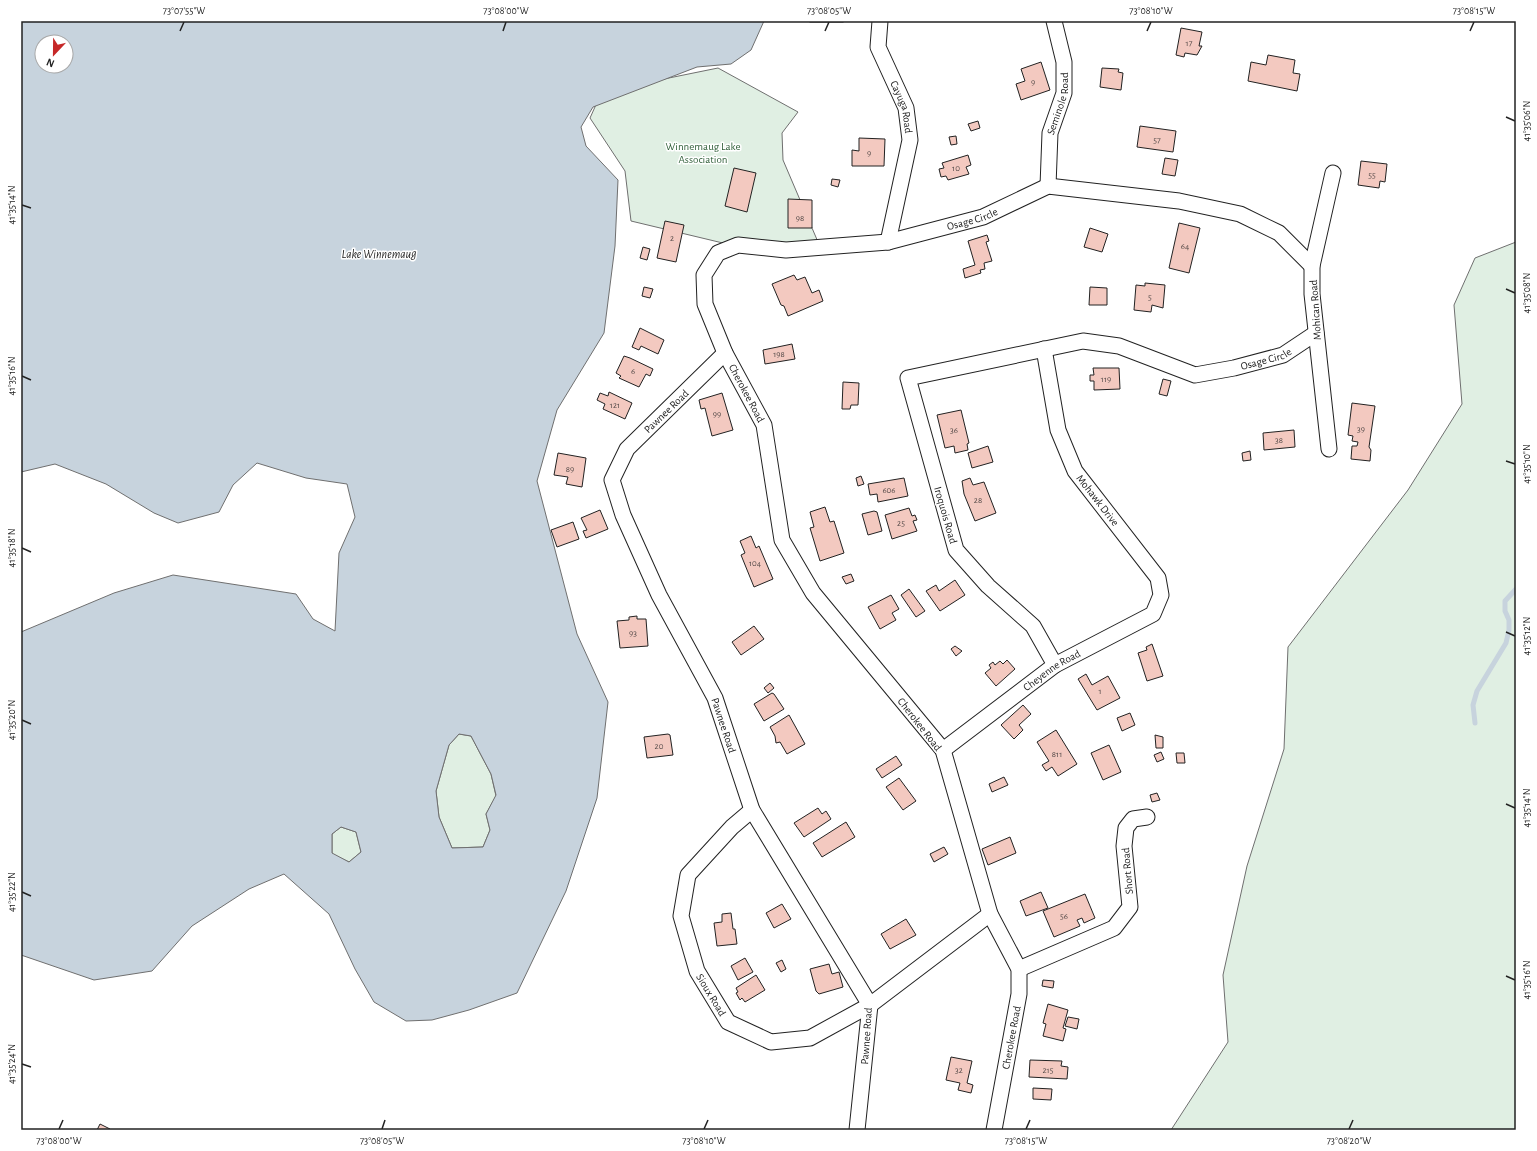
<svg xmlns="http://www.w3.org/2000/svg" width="1537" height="1151" font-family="'Alegreya Sans',sans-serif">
<rect width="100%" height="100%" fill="#fff"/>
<g fill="#e0efe3" stroke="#6f6f6f">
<polygon points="718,68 798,112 782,133 783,160 818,242 777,256 631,221 625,171 590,118 599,98 659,80"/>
<polygon points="1516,242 1516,1130 1171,1130 1228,1042 1223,975 1247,866 1284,749 1288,647 1408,490 1462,404 1454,305 1475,258"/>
<polygon points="459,734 471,736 491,774 496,796 486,814 490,830 483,847 452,848 439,817 436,791 449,745"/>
<polygon points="341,827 356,832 361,852 349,862 332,854 332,834"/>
</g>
<path fill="#c7d3dd" stroke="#6f6f6f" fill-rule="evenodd" d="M21 21H764L751 50 731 64 697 67 593 107 581 127 586 146 618 180 615 246 604 333 557 410 537 481 577 634 608 702 597 798 566 891 517 993 469 1010 432 1020 406 1021 374 1002 355 969 329 914 284 874 249 889 192 926 152 971 94 980 21 955V632L114 593 173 575 296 594 313 619 335 631 339 553 355 517 347 484 306 478 257 463 233 485 219 512 178 523 154 513 106 484 55 464 21 472ZM42 42H66V66H42ZM459 734 471 736 491 774 496 795 486 814 490 830 483 847 452 848 439 817 436 791 449 745ZM341 827 356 832 361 852 349 862 332 853V834Z"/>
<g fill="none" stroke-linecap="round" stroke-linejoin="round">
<polyline stroke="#c7d3dd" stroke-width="5" points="1475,723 1473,705 1477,691 1506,643 1509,630 1509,620 1505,611 1505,601 1516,589"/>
</g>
<g fill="#f3c9c0" stroke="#222">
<rect x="810" y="21" width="33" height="1"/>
<polygon points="1181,28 1202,32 1199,46 1202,46 1197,55 1185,53 1184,57 1176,55"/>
<polygon points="1268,55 1295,60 1293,73 1300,74 1297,91 1248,81 1251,62 1266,65"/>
<polygon points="1041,62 1050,90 1021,100 1016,84 1025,81 1021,69"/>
<polygon points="1102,68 1119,69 1118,72 1123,73 1121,90 1100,87"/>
<polygon points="978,121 980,128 971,131 968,124"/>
<polygon points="1140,126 1176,131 1173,152 1137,147"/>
<polygon points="956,136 957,144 951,145 949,137"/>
<polygon points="859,138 885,139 884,166 852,166 852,150 859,151"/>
<polygon points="968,155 971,165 966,167 969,174 948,180 946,176 941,177 939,169 944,168 942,163"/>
<polygon points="1165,158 1178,160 1175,176 1162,174"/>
<polygon points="1361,161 1387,164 1385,182 1380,181 1379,188 1358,185"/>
<polygon points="734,168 756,173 747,212 725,206"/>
<polygon points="832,179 840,180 838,187 831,185"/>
<polygon points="788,199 812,200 812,228 788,228"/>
<polygon points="665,221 684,225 676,262 657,258"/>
<polygon points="1179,223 1200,228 1189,273 1169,268"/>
<polygon points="1090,228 1108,234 1102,252 1084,247"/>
<polygon points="987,235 989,241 986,242 992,261 984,263 985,269 980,270 981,273 965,278 963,269 975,265 968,241"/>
<polygon points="643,247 650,249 647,260 640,258"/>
<polygon points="794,275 797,280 805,277 812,293 819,290 823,301 788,316 784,306 781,305 772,284"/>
<polygon points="1145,283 1165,285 1163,308 1152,305 1151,312 1134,310 1136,285 1145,286"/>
<polygon points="644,287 653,289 650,298 642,296"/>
<polygon points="1090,287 1107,288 1107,305 1089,305"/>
<polygon points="640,328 664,340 658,354 641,346 639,350 632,347"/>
<polygon points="792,344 795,359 765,364 763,350"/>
<polygon points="624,356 630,358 653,369 650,376 646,374 639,387 619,378 621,376 616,373"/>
<polygon points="1093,368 1119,368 1120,389 1094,390 1094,381 1090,381 1090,375 1094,375"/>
<polygon points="1163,379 1171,381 1167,396 1159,394"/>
<polygon points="843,382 859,383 858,405 851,405 850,409 842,409"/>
<polygon points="609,392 632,403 625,419 603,409 605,404 597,400 600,393 608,396"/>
<polygon points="722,393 733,430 712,436 705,408 701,409 699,400"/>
<polygon points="1352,403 1375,406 1369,447 1371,450 1370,461 1351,459 1352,446 1357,446 1358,442 1352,441 1353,436 1348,435"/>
<polygon points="961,410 969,443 967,444 968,450 955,453 954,446 945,448 937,415"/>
<polygon points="1294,430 1295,447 1264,450 1263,433"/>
<polygon points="988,446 993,462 972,468 968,453"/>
<polygon points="1250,451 1251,460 1243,461 1242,453"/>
<polygon points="558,453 586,458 582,487 566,484 568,477 554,475"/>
<polygon points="861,476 864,484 858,486 856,478"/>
<polygon points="904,478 908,496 878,502 877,494 870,495 868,484"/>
<polygon points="970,478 973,485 984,482 996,513 975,521 964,494 962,481"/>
<polygon points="825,507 830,522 834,521 844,553 820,561 810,528 814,527 810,512"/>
<polygon points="909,508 912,516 915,515 917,520 913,521 917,531 892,539 885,515"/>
<polygon points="600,510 608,529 586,538 583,531 587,530 581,518"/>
<polygon points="874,511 877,512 882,531 868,535 862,514"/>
<polygon points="573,522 579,539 557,547 551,530"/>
<polygon points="751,536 756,548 759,546 773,579 754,587 741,555 745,553 740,541"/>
<polygon points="851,574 854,581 846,584 842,577"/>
<polygon points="955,580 965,595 940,611 926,591 936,585 939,591"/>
<polygon points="909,589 925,611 916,617 901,595"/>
<polygon points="891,595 899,609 892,613 896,620 880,629 868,607"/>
<polygon points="637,616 637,619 646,619 648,646 620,648 617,621 629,620 629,617"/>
<polygon points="754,626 764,639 741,655 732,642"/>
<polygon points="1152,644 1163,676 1147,681 1138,653 1147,650 1146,647"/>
<polygon points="955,646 962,651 956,656 951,649"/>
<polygon points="1007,660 1015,669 996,686 985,673 991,668 989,665 993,662 995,665 1000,661 1003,664"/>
<polygon points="1086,674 1092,685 1108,676 1120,698 1097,710 1078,679"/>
<polygon points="770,683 774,688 768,693 764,688"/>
<polygon points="772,693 774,694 784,709 764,721 754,704"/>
<polygon points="1023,705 1031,714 1019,725 1023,730 1014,739 1001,725"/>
<polygon points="1130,713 1135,725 1122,731 1117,718"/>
<polygon points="789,715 805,744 787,754 780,742 776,743 775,736 770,727"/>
<polygon points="1056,730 1077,764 1058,776 1052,767 1046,771 1042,765 1049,761 1037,742"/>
<polygon points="668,734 670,735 673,755 647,758 644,737"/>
<polygon points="1155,735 1163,737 1163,748 1156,748"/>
<polygon points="1109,745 1121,772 1103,780 1091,753"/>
<polygon points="1161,752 1164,759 1157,762 1154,755"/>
<polygon points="1176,753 1184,753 1185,763 1177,763"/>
<polygon points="896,756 902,765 882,778 876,769"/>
<polygon points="1004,777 1008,785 992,792 989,784"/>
<polygon points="899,778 916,801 903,810 886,787"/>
<polygon points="1157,793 1160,800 1152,802 1150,795"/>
<polygon points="818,808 822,814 826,811 831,819 804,837 794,823"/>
<polygon points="846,822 855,837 822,857 813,843"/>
<polygon points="1010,837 1016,853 988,865 982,849"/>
<polygon points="944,847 948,854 934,862 930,854"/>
<polygon points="1041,892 1048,908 1026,916 1020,901"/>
<polygon points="1085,894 1095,918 1084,923 1082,918 1077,920 1080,926 1054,937 1043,911"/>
<polygon points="782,904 791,919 774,928 766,913"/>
<polygon points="731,913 733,929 735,929 737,944 717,946 714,923 722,922 722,914"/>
<polygon points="906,919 916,935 890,949 881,934"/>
<polygon points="745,958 753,972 738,980 731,966"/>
<polygon points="782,960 786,969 781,972 776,963"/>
<polygon points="829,964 832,974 839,972 843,987 819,994 816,991 810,969"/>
<polygon points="756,975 765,990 745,1002 742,998 740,1000 736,993 738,992 736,988"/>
<polygon points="1043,980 1054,981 1053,988 1042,986"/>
<polygon points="1048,1004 1068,1010 1063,1028 1066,1029 1063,1041 1043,1036 1046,1024 1043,1023"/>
<polygon points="1068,1017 1079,1019 1077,1029 1065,1026"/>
<polygon points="951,1057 972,1061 967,1083 973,1085 971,1093 958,1090 960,1083 946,1080"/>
<polygon points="1030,1060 1062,1061 1061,1066 1068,1067 1067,1079 1029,1077"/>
<polygon points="1033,1088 1052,1089 1051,1100 1033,1099"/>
<polygon points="100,1124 110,1129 110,1130 97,1130"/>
</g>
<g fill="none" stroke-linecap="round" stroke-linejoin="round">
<defs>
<g id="minor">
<path id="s1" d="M880 21 878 47 906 108 910 140 888 242"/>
<path id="s2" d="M1048 186 1050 133 1064 93V62L1054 21"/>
<path id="s3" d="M725 353 627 449 612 480 623 515 659 595 715 698 752 810 870 1005 857 1130"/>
<polyline points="1329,449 1312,294 1312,266 1333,173"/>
<path id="s4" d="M1055 665 1033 626 988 586 956 550 908 378 1083 341 1119 346 1195 375 1234 368 1283 355 1316 333"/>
<path id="s5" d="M943 750 1055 665 1153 614 1161 595 1158 578 1075 471 1058 430 1044 349"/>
<path id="s6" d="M752 810 732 827 688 875 681 916 697 971 728 1022 771 1042 810 1038 870 1005 990 914"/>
<polyline points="1019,969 1114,928 1130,907 1124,846 1126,828 1133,819 1147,817"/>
<path id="s7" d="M994 1130 1019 994V969L990 914 943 750 813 593 782 540 764 425 725 353 705 304 704 275 718 253 738 245 786 250 888 242 983 217 1048 186 1179 201 1240 214 1279 233 1312 266"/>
</g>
</defs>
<use href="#minor" stroke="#222" stroke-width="17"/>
<use href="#minor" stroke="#fff" stroke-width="15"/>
</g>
<path fill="none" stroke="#222" stroke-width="1.5" d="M180 31 184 22M503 31 506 22M825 31 829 22M1147 31 1151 22M1470 31 1474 22M1506 117 1515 121M22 205 31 208M1506 289 1515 293M22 376 31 380M1506 461 1515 464M22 548 31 552M1506 632 1515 636M22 720 31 724M1506 804 1515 808M22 892 31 896M1506 976 1515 980M22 1064 31 1067M59 1129 63 1120M382 1129 385 1120M704 1129 708 1120M1026 1129 1030 1120M1349 1129 1353 1120"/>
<g text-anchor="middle" stroke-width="3" stroke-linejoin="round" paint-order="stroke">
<g font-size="9" fill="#564c4a">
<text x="1189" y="46">17</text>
<text x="1033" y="85">9</text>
<text x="1157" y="143">57</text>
<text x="869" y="156">9</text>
<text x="956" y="171">10</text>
<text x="1372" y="178">55</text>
<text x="800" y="221">98</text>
<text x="672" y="241">2</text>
<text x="1185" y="249">64</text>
<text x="1150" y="300">5</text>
<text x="779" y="357">198</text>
<text x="633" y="374">6</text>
<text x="1106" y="382">119</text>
<text x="615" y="408">121</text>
<text x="717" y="417">99</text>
<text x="1361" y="432">39</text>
<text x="954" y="433">36</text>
<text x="1279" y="443">38</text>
<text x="570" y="472">89</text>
<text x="889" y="493">606</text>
<text x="978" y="503">28</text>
<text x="901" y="526">25</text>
<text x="755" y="566">104</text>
<text x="633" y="636">93</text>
<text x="1100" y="694">1</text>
<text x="659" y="749">20</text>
<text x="1057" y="757">811</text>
<text x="1064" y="919">56</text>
<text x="959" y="1073">32</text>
<text x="1048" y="1073">215</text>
</g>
<g font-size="11" fill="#222" stroke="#fff">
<text dy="4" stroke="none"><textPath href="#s2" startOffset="84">Seminole Road</textPath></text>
<text dy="4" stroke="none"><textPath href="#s1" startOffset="91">Cayuga Road</textPath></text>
<text dy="4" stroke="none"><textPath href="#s7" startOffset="1227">Osage Circle</textPath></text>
<text transform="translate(1315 310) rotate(-94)" y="4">Mohican Road</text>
<text dy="4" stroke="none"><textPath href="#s4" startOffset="701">Osage Circle</textPath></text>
<text transform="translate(747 393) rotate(62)" y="4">Cherokee Road</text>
<text transform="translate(666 411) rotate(-44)" y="4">Pawnee Road</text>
<text transform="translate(1098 500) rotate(52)" y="4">Mohawk Drive</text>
<text transform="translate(946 515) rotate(74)" y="4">Iroquois Road</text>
<text dy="4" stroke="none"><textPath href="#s5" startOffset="135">Cheyenne Road</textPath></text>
<text transform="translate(920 724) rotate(52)" y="4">Cherokee Road</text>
<text dy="4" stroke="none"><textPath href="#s3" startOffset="442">Pawnee Road</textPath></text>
<text transform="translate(1127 871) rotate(-95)" y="4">Short Road</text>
<text dy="4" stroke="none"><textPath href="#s6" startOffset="218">Sioux Road</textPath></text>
<text transform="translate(866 1036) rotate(-86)" y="4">Pawnee Road</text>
<text dy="4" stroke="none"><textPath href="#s7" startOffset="94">Cherokee Road</textPath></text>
</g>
<g font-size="11" fill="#2f5e38" stroke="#fff">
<text x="703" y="150">Winnemaug Lake<tspan x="703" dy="13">Association</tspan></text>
</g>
<g font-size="12" font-style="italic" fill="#222" stroke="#fff">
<text x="379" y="258">Lake Winnemaug</text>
</g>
</g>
<rect width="1537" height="1151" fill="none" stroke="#ffffff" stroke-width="44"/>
<g transform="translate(54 54) rotate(202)"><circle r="19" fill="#ffffff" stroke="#a7a7a7"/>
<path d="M0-3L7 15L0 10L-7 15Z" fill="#c62828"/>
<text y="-6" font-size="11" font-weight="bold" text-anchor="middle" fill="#222222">N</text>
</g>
<rect x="22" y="22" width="1493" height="1107" fill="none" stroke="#222" stroke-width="1.5"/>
<g font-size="10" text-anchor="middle" fill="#222">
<text x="184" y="14">73°07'55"W</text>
<text x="506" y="14">73°08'00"W</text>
<text x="829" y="14">73°08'05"W</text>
<text x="1151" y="14">73°08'10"W</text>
<text x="1474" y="14">73°08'15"W</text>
<text transform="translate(1526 121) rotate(-90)" y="4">41°35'06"N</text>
<text transform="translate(11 205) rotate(-90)" y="4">41°35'14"N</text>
<text transform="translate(1526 293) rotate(-90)" y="4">41°35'08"N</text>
<text transform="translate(11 376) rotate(-90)" y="4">41°35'16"N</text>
<text transform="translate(1526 464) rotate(-90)" y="4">41°35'10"N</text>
<text transform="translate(11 548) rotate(-90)" y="4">41°35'18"N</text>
<text transform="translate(1526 636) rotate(-90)" y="4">41°35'12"N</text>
<text transform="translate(11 720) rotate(-90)" y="4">41°35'20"N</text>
<text transform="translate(1526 808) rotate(-90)" y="4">41°35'14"N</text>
<text transform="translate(11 892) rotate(-90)" y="4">41°35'22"N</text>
<text transform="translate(1526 980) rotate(-90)" y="4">41°35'16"N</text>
<text transform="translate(11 1064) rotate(-90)" y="4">41°35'24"N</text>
<text x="59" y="1144">73°08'00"W</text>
<text x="382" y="1144">73°08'05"W</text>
<text x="704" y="1144">73°08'10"W</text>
<text x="1026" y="1144">73°08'15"W</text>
<text x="1349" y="1144">73°08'20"W</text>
</g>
</svg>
